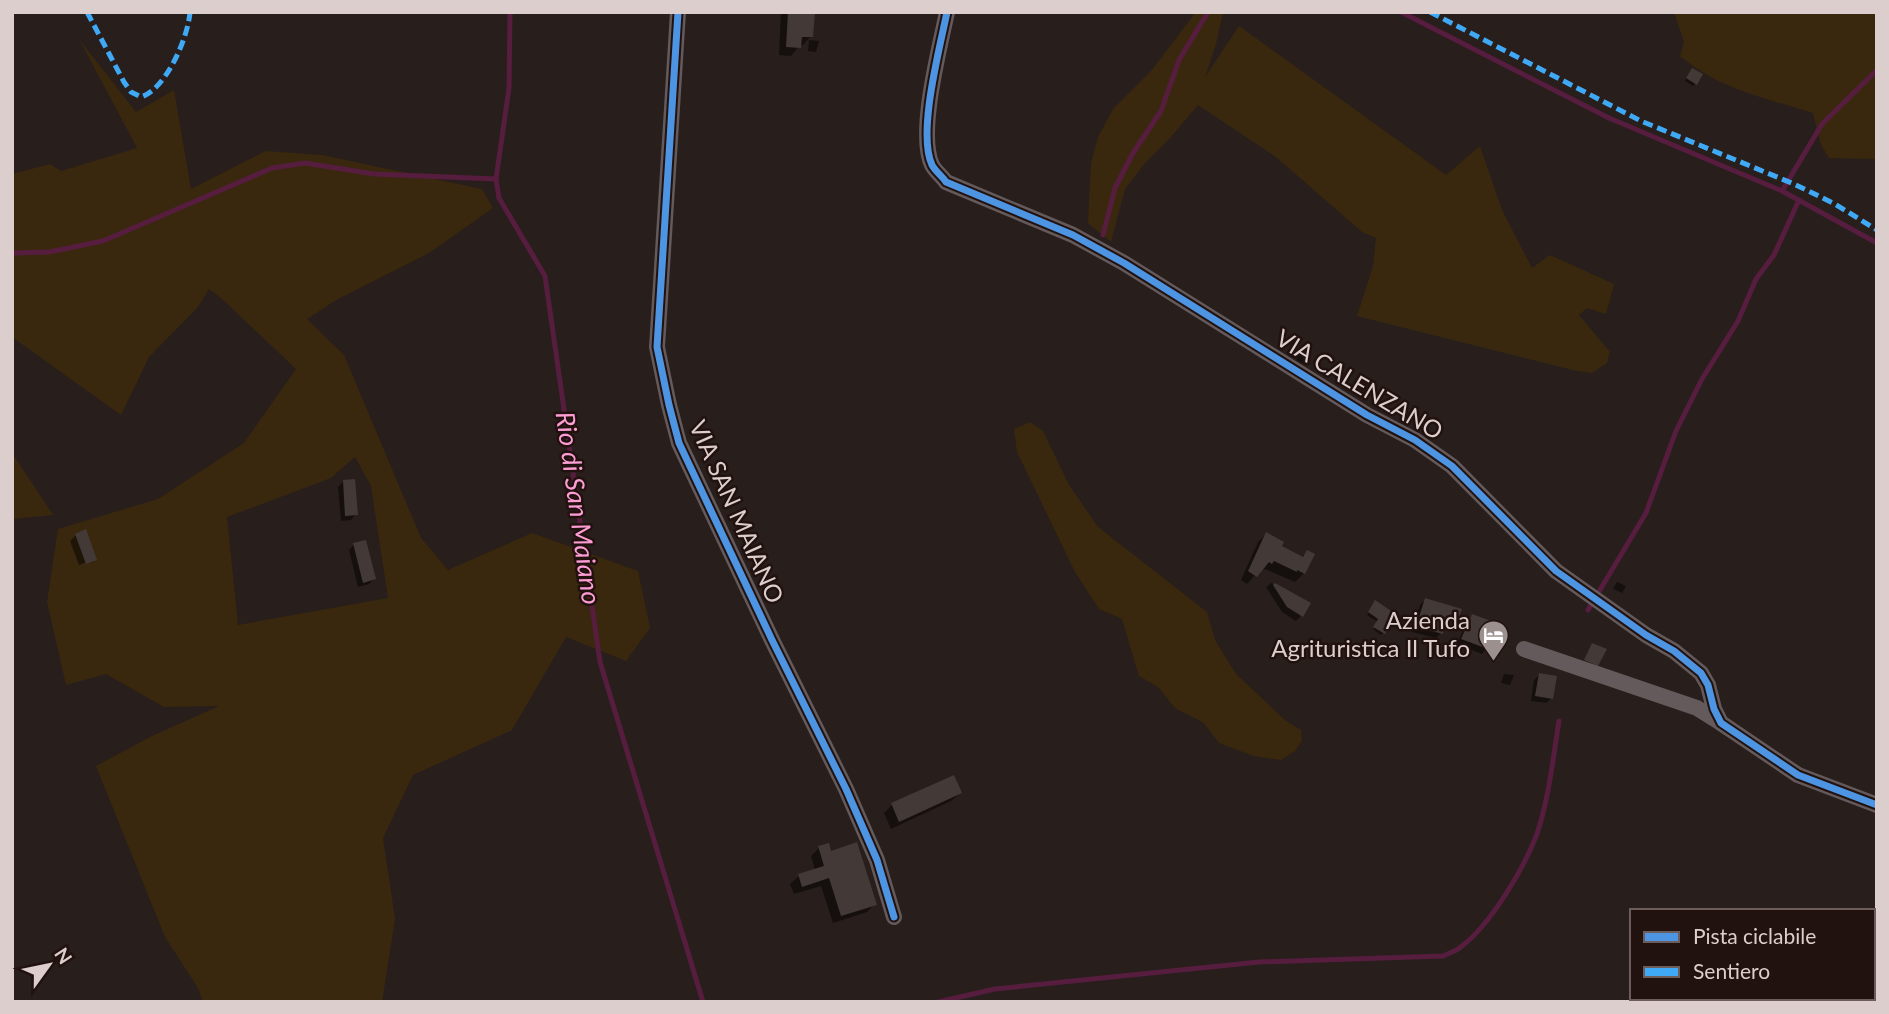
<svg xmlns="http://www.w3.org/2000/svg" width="1889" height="1014" font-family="Lato,sans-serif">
<rect width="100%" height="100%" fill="#281e1c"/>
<g fill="#39280e" fill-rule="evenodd">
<polygon points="1196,12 1223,12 1216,44 1205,77 1239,26 1446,175 1480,146 1502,210 1532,268 1550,255 1614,284 1606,314 1587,308 1579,315 1610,352 1607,363 1592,373 1577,371 1357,316 1373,266 1376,238 1362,232 1276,157 1198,105 1171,137 1145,163 1125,189 1111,242 1088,223 1091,163 1098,137 1113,109 1151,71"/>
<path d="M1674 12H1877V163L1874 159 1829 158 1821 145 1813 113C1765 98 1719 89 1680 56L1684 42Z"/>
<path d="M79 39 136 112 174 90 191 189 266 151 322 155 482 189 493 208 429 253 338 299 307 319 344 355 421 538 448 570 532 533 638 571 650 628 626 661 566 637 512 730 413 775 383 838 395 919 382 1002H203L198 988 165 937 96 766 152 736 219 706 164 707 106 674 66 685 47 602 58 529 158 499 244 443 296 369 222 299 209 289 198 307 149 357 121 415 12 337V174L50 164 61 171 137 148ZM355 457 371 486 388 598 238 625 227 517 331 478Z"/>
<polygon points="1030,422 1043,431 1069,485 1098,527 1207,612 1215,640 1236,674 1286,721 1301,730 1302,741 1295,751 1281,760 1253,756 1219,743 1204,723 1175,708 1158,687 1139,676 1122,619 1099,609 1075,572 1017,452 1014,429"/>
<polygon points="12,453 53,515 12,519"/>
</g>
<g fill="#0007">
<polygon points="781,12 813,12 811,36 803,45 800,45 791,56 779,55"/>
<polygon points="809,40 819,41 816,52 808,51"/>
<polygon points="1690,72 1695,84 1693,86 1685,81"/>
<polygon points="1300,353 1309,358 1304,364 1296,360"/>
<polygon points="343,482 356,514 351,520 341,521 338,487"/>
<polygon points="1266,534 1280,547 1301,558 1307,552 1304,573 1295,582 1265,569 1260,570 1247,584 1241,580 1258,542"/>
<polygon points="76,535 95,560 92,563 92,560 79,565 70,541"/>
<polygon points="354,545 374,579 369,584 358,587 349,550"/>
<polygon points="1617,582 1626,586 1622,593 1613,589"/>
<polygon points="1271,583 1299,600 1301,616 1296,621 1282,612 1266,587"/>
<polygon points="1425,600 1457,619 1454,621 1445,618 1441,633 1436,638 1412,632 1420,605"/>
<polygon points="1374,605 1383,633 1381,635 1373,629 1378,622 1367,615"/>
<polygon points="1472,616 1488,646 1494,651 1492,653 1485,650 1482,654 1457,644 1467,621"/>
<polygon points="1504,674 1514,675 1510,685 1501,683"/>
<polygon points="1540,674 1552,698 1546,703 1531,701 1534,680"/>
<polygon points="960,793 951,801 891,829 884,813 892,805"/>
<polygon points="819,848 830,853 875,904 867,912 833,923 821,886 794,894 790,884 799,876 815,870 811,856"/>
<polygon points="1873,988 1877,993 1877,1002 1856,1002 1853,998 1873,998"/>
</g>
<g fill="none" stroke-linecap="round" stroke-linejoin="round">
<g stroke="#561d3f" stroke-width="5">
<polyline points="510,12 509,88 496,179 499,198 545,276 600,662 703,1002"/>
<polyline points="1401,12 1609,118 1782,191 1877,243"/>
<polyline points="1782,191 1822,124 1877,70"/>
<polyline points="1103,235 1115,188 1133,153 1161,111 1179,60 1208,12"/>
<polyline points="12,253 49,252 103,241 272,168 305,163 374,174 496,179"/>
<polyline points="1588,610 1646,513 1676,431 1702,379 1738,321 1756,279 1774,255 1799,200"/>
<path d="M938 1002 995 989 1259 962 1443 956C1449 953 1457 951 1462 946 1491 924 1524 868 1537 834 1549 798 1553 758 1559 721"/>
</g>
</g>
<g fill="#433a38">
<polygon points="788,12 815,12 813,37 802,37 801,48 786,47"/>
<polygon points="1692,68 1703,74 1697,85 1686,78"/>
<polygon points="355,479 358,515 345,516 343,480"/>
<polygon points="86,529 97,560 86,564 75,534"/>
<polygon points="1266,532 1284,542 1282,546 1303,557 1307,550 1315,554 1305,574 1297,570 1297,572 1274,561 1272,564 1269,562 1257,577 1248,571"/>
<polygon points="366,540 376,579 363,583 353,543"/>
<polygon points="1275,583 1311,603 1303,617 1287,607 1273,585"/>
<polygon points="1425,598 1462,609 1458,620 1448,616 1443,634 1416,627"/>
<polygon points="1375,600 1397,615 1385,634 1373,627 1378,619 1368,612"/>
<polygon points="1472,614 1502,625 1501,627 1497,625 1492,639 1499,641 1496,652 1461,639"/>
<polygon points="1592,643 1607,649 1598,666 1584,660"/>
<polygon points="1539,673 1557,676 1553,699 1535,696"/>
<polygon points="954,775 962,793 899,822 891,803"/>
<polygon points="857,842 877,905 841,916 829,878 802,887 798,874 824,866 818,846 829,843 831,851"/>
</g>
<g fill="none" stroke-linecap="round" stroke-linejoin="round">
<g stroke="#655a5b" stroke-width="16">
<polyline points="678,12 657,347 669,405 679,443 772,640 846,789 877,860 894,917"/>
<path d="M947 12C940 47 917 133 932 165 935 171 942 176 946 182L1073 235 1124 263 1367 415 1415 440 1452 466 1556 571 1646 635 1674 651 1701 673 1708 685 1714 709 1721 723 1798 775 1877 805"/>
<polyline points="1524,649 1697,708 1721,723"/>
</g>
<g stroke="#3fa9f5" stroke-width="5" stroke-dasharray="10 5" stroke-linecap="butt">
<path d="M87 12 124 82 131 92 141 97C166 89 188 38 190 12"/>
<polyline points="1430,12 1641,121 1794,184 1835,204 1877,230"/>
</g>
<defs>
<g id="cycleway">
<polyline points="678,12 657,347 669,405 679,443 772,640 846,789 877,860 894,917"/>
<path d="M947 12C940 47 917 133 932 165 935 171 942 176 946 182L1073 235 1124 263 1367 415 1415 440 1452 466 1556 571 1646 635 1674 651 1701 673 1708 685 1714 709 1721 723 1798 775 1877 805"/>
</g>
</defs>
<use href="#cycleway" stroke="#22120f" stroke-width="11"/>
<use href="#cycleway" stroke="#4d94e3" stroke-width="7"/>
</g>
<defs>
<symbol id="hotel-pin" viewBox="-11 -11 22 30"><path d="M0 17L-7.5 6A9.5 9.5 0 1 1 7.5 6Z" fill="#9c908e" stroke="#22120f"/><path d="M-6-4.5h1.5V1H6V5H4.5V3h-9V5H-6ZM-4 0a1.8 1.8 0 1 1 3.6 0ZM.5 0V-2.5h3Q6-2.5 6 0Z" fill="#fff"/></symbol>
</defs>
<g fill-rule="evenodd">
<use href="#hotel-pin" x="1476" y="618" width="35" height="47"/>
</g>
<g text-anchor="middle" stroke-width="5" stroke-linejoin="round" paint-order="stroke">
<g font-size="24" fill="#dbcecc" stroke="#22120f">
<text transform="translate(1359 385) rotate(31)" y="8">VIA CALENZANO</text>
<text transform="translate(736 512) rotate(66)" y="8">VIA SAN MAIANO</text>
</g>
<g font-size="24" fill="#dbcecc" stroke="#22120f" text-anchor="end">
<text x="1470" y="629">Azienda<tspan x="1470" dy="28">Agrituristica Il Tufo</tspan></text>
</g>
<g font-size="26" font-style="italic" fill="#fd9dd4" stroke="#22120f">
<text transform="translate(578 508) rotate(82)" y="9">Rio di San Maiano</text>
</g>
</g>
<rect width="1889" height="1014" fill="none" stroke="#dbcecc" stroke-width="28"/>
<rect x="1630" y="909" width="245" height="91" fill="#22120f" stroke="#6c5d5b" stroke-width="2"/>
<rect x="1644" y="932" width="35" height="10" fill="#4d94e3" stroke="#6c5d5b" stroke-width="2"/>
<text x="1693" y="944" font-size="21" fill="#dbcecc">Pista ciclabile</text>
<rect x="1644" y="967" width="35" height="10" fill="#3fa9f5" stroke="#6c5d5b" stroke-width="2"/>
<text x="1693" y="979" font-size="21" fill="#dbcecc">Sentiero</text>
<g transform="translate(49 965) rotate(57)" stroke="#22120f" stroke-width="5" paint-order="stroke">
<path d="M0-5L12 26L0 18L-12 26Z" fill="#dbcecc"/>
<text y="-10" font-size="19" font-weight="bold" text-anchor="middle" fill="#dbcecc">N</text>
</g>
</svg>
